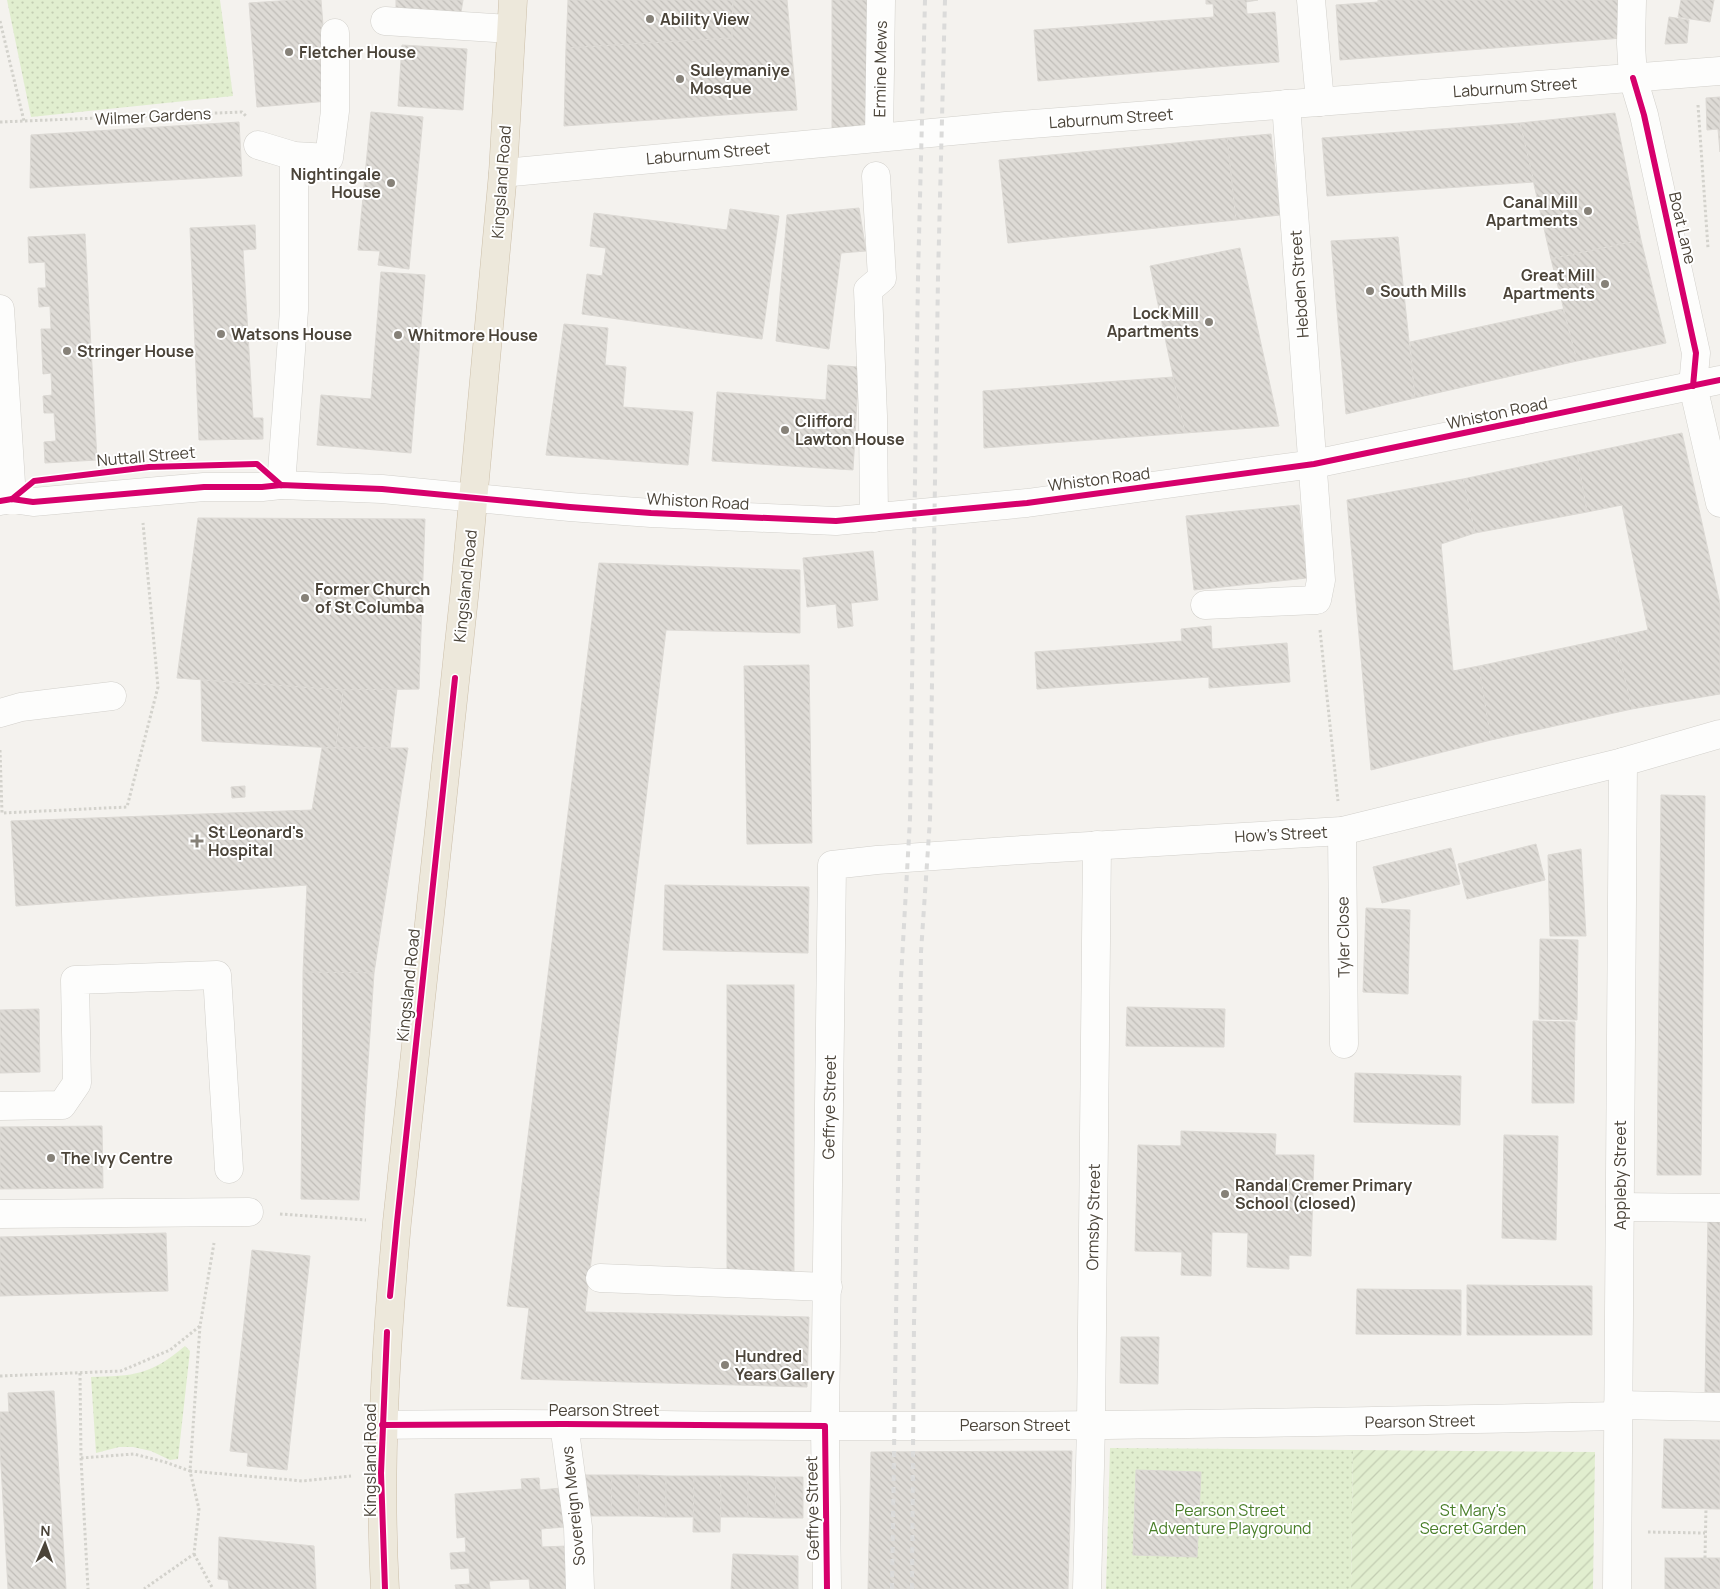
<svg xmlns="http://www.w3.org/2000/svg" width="1720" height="1589" font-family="Manrope,sans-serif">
<defs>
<pattern id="park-dots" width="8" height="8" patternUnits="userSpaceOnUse" patternTransform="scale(1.25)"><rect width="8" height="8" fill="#e1eecf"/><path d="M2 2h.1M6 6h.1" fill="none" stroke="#c3cdb2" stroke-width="1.8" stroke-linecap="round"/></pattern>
<pattern id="garden-furrows" width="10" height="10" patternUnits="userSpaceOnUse" patternTransform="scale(1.25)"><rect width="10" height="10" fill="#e1eecf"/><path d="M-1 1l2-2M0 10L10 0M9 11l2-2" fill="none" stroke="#c3cdb2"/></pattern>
<pattern id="building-back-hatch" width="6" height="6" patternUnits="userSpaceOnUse" patternTransform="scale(1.25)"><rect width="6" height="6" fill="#dedbd6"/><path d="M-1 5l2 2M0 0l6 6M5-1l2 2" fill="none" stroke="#c0bdb8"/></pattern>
</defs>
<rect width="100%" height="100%" fill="#f4f2ee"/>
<g fill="url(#park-dots)">
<polygon points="7,0 220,0 233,96 31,117"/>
<path d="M185 1346 190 1351 178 1459 170 1460 151 1451 133 1447H119L96 1453 91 1377C134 1376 151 1375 185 1346Z"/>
<polygon points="1110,1448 1353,1450 1351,1589 1106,1589"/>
</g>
<polygon fill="url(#garden-furrows)" points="1353,1450 1595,1452 1593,1589 1351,1589"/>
<g fill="url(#building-back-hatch)" stroke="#dcd9d4">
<polygon points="293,0 321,0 329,101 257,107 249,3"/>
<polygon points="396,0 463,0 461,12 396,10"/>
<polygon points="568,0 733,0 732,38 566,48"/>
<polygon points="733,0 787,0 797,110 564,126 566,48 732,38"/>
<polygon points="832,0 873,0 874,130 832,130"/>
<polygon points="1206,0 1258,0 1246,2 1247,14 1275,12 1279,62 1038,81 1034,30 1214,17 1213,4 1206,4"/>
<polygon points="1378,0 1620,0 1623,38 1340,60 1336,5 1378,2"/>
<polygon points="1681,0 1714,0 1710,22 1678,17"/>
<polygon points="1669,17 1689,20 1687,43 1665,44"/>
<polygon points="402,45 467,49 463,110 398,106"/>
<polygon points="1720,97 1720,152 1718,129 1707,130 1706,98"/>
<polygon points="371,112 423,117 409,269 378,265 380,251 358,250"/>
<polygon points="1615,113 1641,240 1551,259 1520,123"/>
<polygon points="239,122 242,176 30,188 31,135"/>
<polygon points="1520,123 1534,182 1327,196 1322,138"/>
<polygon points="1271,134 1280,215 1236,220 1227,138"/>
<polygon points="1227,138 1236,220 1008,243 999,160"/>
<polygon points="859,208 866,251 841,253 829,349 776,341 787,215"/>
<polygon points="730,209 779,216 762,339 582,314 587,274 602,276 606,248 590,246 594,213 727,230"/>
<polygon points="255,225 256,249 243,250 253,418 263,418 263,439 199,440 190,228"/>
<polygon points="85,234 97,460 45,463 44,442 56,441 54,413 44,413 43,396 52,395 51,373 43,374 41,329 51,329 50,306 39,307 38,288 46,288 45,262 29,263 28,237"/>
<polygon points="1398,237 1415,398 1346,414 1331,241"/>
<polygon points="1641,240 1666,343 1577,361 1551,259"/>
<polygon points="1240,248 1279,426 1185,433 1150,266"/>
<polygon points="381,272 425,275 411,453 317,445 321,395 371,399"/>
<polygon points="1563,309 1577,361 1415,398 1410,342"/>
<polygon points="564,324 608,328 605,365 626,367 623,407 693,412 688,465 546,455"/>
<polygon points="828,365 859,367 853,470 712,461 717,392 826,400"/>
<polygon points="1173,377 1185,433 984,448 983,391"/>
<polygon points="1682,433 1720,604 1720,694 1632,709 1615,637 1648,630 1622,505 1587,512 1577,455"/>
<polygon points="1577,455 1587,512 1475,533 1463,479"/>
<polygon points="1463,479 1475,533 1441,544 1453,671 1479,666 1491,740 1371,770 1347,500"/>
<polygon points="1299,505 1307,578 1194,590 1186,516"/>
<polygon points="198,518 425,519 419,689 343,690 177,678"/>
<polygon points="873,551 878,600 851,603 853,626 838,628 836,604 807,607 803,558"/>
<polygon points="599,563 800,570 800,633 666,630 585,1312 809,1317 807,1387 521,1379 529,1308 507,1306"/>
<polygon points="1211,626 1212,649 1287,643 1290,682 1209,688 1209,677 1037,689 1035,652 1182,641 1181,629"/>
<polygon points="1615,637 1632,709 1491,740 1479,666"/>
<polygon points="809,665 812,843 747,844 744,666"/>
<polygon points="201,680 343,690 336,748 202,741"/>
<polygon points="397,689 390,748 336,748 343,690"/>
<polygon points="322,748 408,748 374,973 303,972 307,885 16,906 11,821 312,810"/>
<polygon points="245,786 245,797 232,798 231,787"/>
<polygon points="1661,795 1705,796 1701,1175 1657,1175"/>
<polygon points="1536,844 1545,880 1467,899 1458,864"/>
<polygon points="1451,848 1460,884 1382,903 1373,867"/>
<polygon points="1581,849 1586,936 1550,936 1548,855"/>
<polygon points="665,885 809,887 808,953 663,950"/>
<polygon points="1366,908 1410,910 1408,994 1363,992"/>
<polygon points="1540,939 1578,940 1577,1020 1539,1019"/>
<polygon points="303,972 374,973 359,1200 301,1199"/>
<rect x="727" y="985" width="67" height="287"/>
<polygon points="1127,1007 1225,1009 1224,1047 1126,1046"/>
<polygon points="39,1009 40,1072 0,1073 0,1010"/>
<polygon points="1533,1021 1575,1022 1574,1103 1532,1103"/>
<polygon points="1355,1073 1461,1076 1460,1125 1354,1122"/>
<polygon points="102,1126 103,1188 0,1189 0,1127"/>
<polygon points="1181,1131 1276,1134 1275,1155 1314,1155 1311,1256 1289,1255 1289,1269 1247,1267 1248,1233 1212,1232 1211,1276 1181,1275 1182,1252 1135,1251 1138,1145 1181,1146"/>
<polygon points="1504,1135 1558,1136 1556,1240 1502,1238"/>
<polygon points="1708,1214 1720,1214 1720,1392 1705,1392"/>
<polygon points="166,1233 168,1291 0,1296 0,1237"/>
<polygon points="252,1250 310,1256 287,1470 247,1466 248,1453 230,1451"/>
<polygon points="1467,1285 1592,1286 1592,1335 1467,1335"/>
<polygon points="1357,1289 1461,1290 1461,1335 1356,1334"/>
<polygon points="1121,1337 1159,1337 1158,1384 1120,1383"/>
<polygon points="54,1391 66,1589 8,1589 0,1448 0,1412 9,1412 8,1393"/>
<polygon points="1664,1439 1720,1440 1720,1509 1662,1508"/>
<polygon points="1072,1451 1068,1589 868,1589 871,1452"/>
<polygon points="1136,1470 1201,1472 1197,1557 1133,1555"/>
<polygon points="584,1475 612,1475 611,1516 584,1516"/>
<polygon points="612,1475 639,1475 639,1516 611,1516"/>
<polygon points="639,1475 666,1476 666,1517 639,1516"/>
<rect x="666" y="1476" width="28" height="41"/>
<polygon points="694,1476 721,1476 720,1532 693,1532"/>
<rect x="721" y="1476" width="27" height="41"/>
<polygon points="748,1476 776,1477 775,1518 748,1517"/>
<polygon points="776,1477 803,1477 803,1518 775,1518"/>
<polygon points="539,1478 540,1490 561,1488 564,1527 541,1529 542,1547 568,1546 571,1589 530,1589 529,1579 489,1581 490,1589 456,1589 455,1585 470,1584 469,1568 451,1569 450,1553 466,1552 465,1537 457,1538 455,1494 522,1489 521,1479"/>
<polygon points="219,1537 314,1546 316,1589 229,1589 228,1580 218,1579"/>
<polygon points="733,1554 798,1556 798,1589 731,1589"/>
<rect x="1665" y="1558" width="55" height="31"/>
</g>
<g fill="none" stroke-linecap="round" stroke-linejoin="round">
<defs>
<g id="minor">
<polyline points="1311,0 1320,102"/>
<polyline points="1632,0 1631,44 1633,78 1644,115 1694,344 1696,353 1693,386 1720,503"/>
<polyline points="385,21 511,29"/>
<polyline points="879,137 881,0"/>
<polyline points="258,145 294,156 329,158 335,111 335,33"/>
<polyline points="503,173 1006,126 1720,71"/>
<polyline points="0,309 12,499"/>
<polyline points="281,485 294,310 294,156"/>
<polyline points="0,501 12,499 33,502 204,487 262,487 281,485 382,489 570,507 651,513 836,521 1027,503 1314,464 1720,380"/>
<polyline points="874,518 873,416 868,290 882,278 876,176"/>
<polyline points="1205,605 1317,600 1321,580 1286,104"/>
<polyline points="0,713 21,707 112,696"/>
<polyline points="1342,831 1344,1044"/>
<polyline points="0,1106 62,1105 77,1083 75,980 217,975 229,1169"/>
<polyline points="1620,1207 1720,1208"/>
<polyline points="0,1214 249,1212"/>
<polyline points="600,1278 828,1287"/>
<polyline points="1618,1405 1720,1407"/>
<polyline points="564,1424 578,1527 580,1589"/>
<path d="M382 1425C529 1422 676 1426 823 1426 1088 1427 1353 1422 1618 1416"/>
<polyline points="827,1589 825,1426 832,865 877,860 1022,850 1342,831 1623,762 1720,734"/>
<polyline points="1087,1589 1091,1425 1097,845"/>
<polyline points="1617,1589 1623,762"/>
</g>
<path id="highway" d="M385 1589C378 1465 386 1345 397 1222L465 588 503 173 513 0"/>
</defs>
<use href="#minor" stroke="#d2d0cb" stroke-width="29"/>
<use href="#highway" stroke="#ccbfa9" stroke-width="29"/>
<g stroke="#d3d2cc" stroke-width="3" stroke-dasharray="2.5 2.5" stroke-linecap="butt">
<polyline points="0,21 24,121"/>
<polyline points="1698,105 1708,248"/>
<polyline points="0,122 242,112 246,116"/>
<polyline points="1320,630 1338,801"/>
<polyline points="0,750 2,813 127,807 158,687 143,523"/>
<polyline points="280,1214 366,1220"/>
<polyline points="200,1326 190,1471 303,1481 351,1476"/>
<polyline points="80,1373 81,1458 88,1589"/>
<polyline points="0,1376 121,1371 170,1350 200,1326 214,1243"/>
<polyline points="81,1458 134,1454 165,1462 190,1471 199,1509 194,1554 144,1589"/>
<polyline points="1648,1532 1705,1533"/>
<polyline points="194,1554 213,1589"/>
<polyline points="1705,1558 1706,1508"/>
</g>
<use href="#minor" stroke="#fdfdfc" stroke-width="28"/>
<use href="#highway" stroke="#ede8db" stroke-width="28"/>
<g stroke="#dbdbda" stroke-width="4" stroke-dasharray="6 6" stroke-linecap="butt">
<polyline points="892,1589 901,978 910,819 918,277 925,0"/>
<polyline points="912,1589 914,1322 919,1135 921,952 930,819 938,277 945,0"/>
</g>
<defs>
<g id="cycleway">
<polyline points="1633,78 1644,115 1694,344 1696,353 1693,386"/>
<polyline points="12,499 34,481 149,467 257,464 281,485"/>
<polyline points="0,501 12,499 33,502 204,487 262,487 281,485 382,489 570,507 651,513 836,521 1027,503 1314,464 1720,380"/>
<polyline points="390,1296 397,1222 455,678"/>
<polyline points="382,1425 564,1424 825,1426 827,1589"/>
<polyline points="385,1589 381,1473 387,1332"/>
</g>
</defs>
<use href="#cycleway" stroke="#fff" stroke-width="9"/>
<use href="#cycleway" stroke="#d6006c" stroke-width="6"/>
</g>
<g fill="#868178" stroke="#fff" stroke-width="2">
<circle cx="650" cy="19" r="5"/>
<circle cx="289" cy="52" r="5"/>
<circle cx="680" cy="79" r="5"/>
<circle cx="391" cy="183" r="5"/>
<circle cx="1588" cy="211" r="5"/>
<circle cx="1605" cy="284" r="5"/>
<circle cx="1370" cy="291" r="5"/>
<circle cx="1209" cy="322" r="5"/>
<circle cx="221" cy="334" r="5"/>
<circle cx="398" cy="335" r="5"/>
<circle cx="67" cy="351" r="5"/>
<circle cx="785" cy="430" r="5"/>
<circle cx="305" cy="598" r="5"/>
<path d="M194.5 833.5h5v5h5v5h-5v5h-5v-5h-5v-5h5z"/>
<circle cx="51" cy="1158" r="5"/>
<circle cx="1225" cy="1194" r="5"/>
<circle cx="725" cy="1365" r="5"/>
</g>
<g text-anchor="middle" stroke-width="4" stroke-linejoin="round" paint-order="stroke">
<g font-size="16" font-weight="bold" fill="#4b4439" stroke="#fff" text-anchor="start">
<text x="660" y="25">Ability View</text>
<text x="299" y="58">Fletcher House</text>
<text x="690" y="76">Suleymaniye<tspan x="690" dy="18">Mosque</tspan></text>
<text x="381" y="180" text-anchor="end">Nightingale<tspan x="381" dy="18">House</tspan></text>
<text x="1578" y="208" text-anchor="end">Canal Mill<tspan x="1578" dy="18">Apartments</tspan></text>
<text x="1595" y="281" text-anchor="end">Great Mill<tspan x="1595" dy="18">Apartments</tspan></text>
<text x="1380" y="297">South Mills</text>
<text x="1199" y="319" text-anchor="end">Lock Mill<tspan x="1199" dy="18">Apartments</tspan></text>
<text x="231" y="340">Watsons House</text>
<text x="408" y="341">Whitmore House</text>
<text x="77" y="357">Stringer House</text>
<text x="795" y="427">Clifford<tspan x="795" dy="18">Lawton House</tspan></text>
<text x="315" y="595">Former Church<tspan x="315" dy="18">of St Columba</tspan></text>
<text x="208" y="838">St Leonard's<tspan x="208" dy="18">Hospital</tspan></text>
<text x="61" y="1164">The Ivy Centre</text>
<text x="1235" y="1191">Randal Cremer Primary<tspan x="1235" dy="18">School (closed)</tspan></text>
<text x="735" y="1362">Hundred<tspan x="735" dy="18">Years Gallery</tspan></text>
</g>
<g font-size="16" fill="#4b4439" stroke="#fff">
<text transform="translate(880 69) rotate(-89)" y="6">Ermine Mews</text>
<text transform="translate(1515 87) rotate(-4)" y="6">Laburnum Street</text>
<text transform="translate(153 116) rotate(-3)" y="6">Wilmer Gardens</text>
<text transform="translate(1111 118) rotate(-4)" y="6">Laburnum Street</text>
<text transform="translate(708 153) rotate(-5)" y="6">Laburnum Street</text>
<text transform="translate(501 182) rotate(-86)" y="6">Kingsland Road</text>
<text transform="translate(1683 228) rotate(77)" y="6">Boat Lane</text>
<text transform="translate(1299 284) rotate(-94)" y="6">Hebden Street</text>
<text transform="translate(1497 413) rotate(-12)" y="6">Whiston Road</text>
<text transform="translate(146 456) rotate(-5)" y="6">Nuttall Street</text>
<text transform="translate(1099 479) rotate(-7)" y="6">Whiston Road</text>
<text transform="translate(698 501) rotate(3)" y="6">Whiston Road</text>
<text transform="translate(465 586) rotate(-84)" y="6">Kingsland Road</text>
<text transform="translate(1281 834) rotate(-3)" y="6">How's Street</text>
<text transform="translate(1343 937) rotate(-91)" y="6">Tyler Close</text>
<text transform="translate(408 985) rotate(-84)" y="6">Kingsland Road</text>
<text transform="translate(829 1107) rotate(-89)" y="6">Geffrye Street</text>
<text transform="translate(1620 1175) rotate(-90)" y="6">Appleby Street</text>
<text transform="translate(1093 1217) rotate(-89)" y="6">Ormsby Street</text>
<text x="604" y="1416">Pearson Street</text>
<text transform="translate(1420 1421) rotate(-1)" y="6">Pearson Street</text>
<text x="1015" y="1431">Pearson Street</text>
<text transform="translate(370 1460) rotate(-90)" y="6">Kingsland Road</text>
<text transform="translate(573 1506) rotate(-96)" y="6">Sovereign Mews</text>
<text transform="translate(812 1508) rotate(-91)" y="6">Geffrye Street</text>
</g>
<g font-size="16" fill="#4a7f2a" stroke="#fff">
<text x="1230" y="1516">Pearson Street<tspan x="1230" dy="18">Adventure Playground</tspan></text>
<text x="1473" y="1516">St Mary's<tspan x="1473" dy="18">Secret Garden</tspan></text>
</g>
</g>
<g transform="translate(45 1544) rotate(2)" stroke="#ffffff" stroke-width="4" paint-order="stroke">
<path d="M0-4L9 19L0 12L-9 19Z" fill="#4b4439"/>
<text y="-8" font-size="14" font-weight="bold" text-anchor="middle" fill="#4b4439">N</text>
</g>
</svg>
